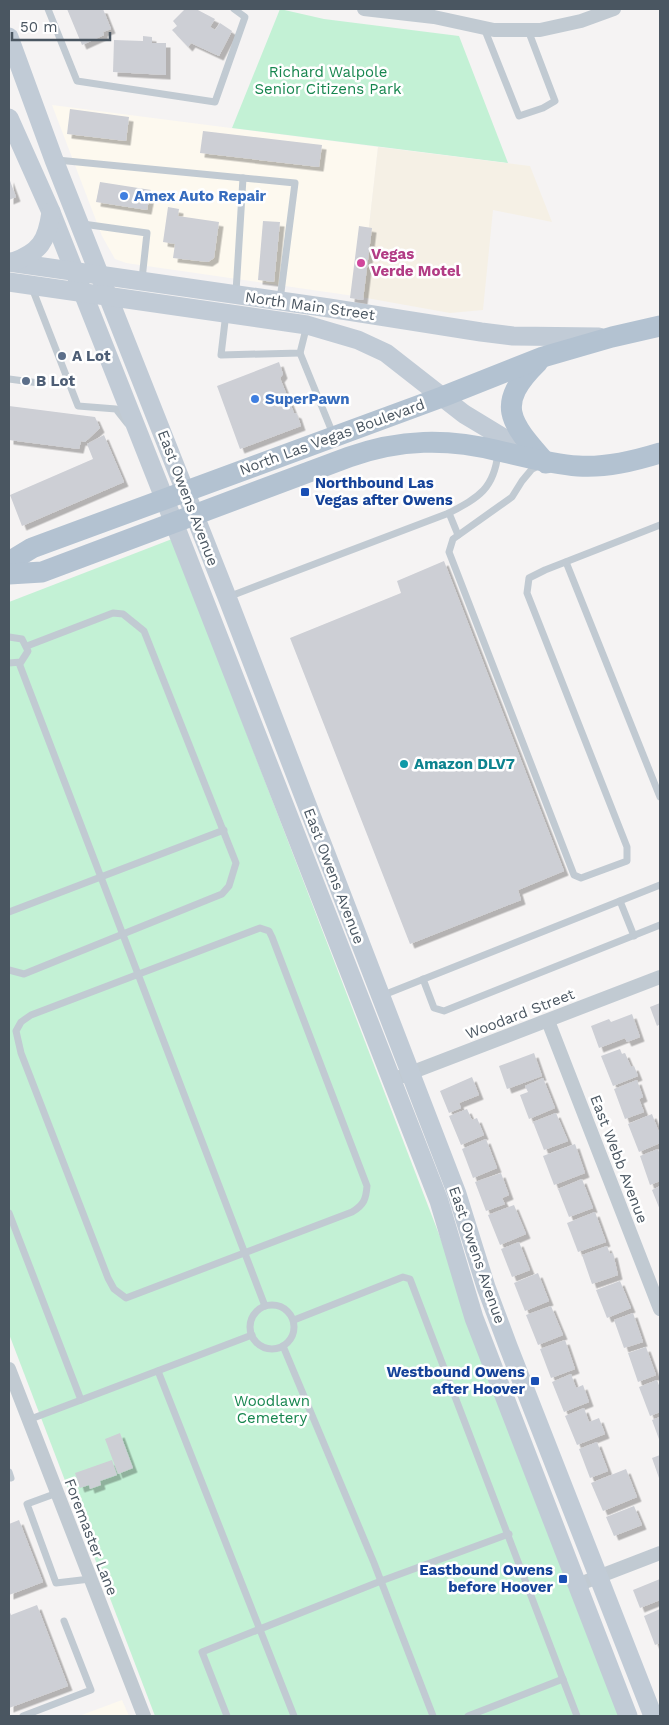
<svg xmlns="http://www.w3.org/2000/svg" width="669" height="1725" font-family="'Work Sans',sans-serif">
<defs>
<filter id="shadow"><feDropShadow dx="4.5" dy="4.5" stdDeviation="0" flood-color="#0004"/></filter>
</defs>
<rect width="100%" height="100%" fill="#f5f3f3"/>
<g fill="#fdf9ef">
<polygon points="52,105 378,147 361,297 126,263 115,259 102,236"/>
<polygon points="122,1700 129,1716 79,1716"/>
</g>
<g fill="#c3f1d5">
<polygon points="280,9 324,19 459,36 508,163 232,128"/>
<polygon points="172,539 624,1716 155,1716 9,1334 9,602"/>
</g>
<polygon fill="#f5f0e5" points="378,147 530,166 552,222 493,210 483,310 450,313 361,297"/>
<g fill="#cdcfd5" filter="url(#shadow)">
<polygon points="67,9 103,9 111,29 103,32 104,35 82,45"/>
<polygon points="185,9 196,9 215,19 210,27 215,30 220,23 232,31 219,56 191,43 188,47 172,30 177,26 173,21"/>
<polygon points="143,36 152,37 152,43 166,43 166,75 113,72 114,40 143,41"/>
<polygon points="70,109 129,117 126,141 67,134"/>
<polygon points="203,131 322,145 319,167 200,153"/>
<polygon points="9,178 16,197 9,200"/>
<polygon points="100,182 151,190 147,210 96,202"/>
<polygon points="168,207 179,209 178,216 219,222 214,258 208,262 173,258 175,244 163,242"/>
<polygon points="263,221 280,222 274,282 258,280"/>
<polygon points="359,226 372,228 363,300 350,298"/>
<polygon points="279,362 283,374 280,378 294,413 297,414 301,426 240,449 217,386"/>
<polygon points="9,406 95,417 100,428 85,442 81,441 79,449 9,440"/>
<polygon points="104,435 124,482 22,526 10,495 93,459 87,444"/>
<polygon points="444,561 564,871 518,890 521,900 410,944 290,638 401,593 397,581"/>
<polygon points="660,1003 660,1024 657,1026 650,1007"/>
<polygon points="632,1014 640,1037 627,1042 625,1038 599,1048 591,1026 609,1019 611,1022"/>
<polygon points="620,1049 622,1054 625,1053 631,1067 634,1066 638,1076 613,1086 601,1056"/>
<polygon points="534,1053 542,1076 507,1089 499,1066"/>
<polygon points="472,1077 479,1095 459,1103 461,1108 449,1113 440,1091"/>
<polygon points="543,1078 555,1108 529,1119 520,1095 528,1092 525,1086"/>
<polygon points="637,1080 643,1097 639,1099 644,1112 625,1119 614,1089"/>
<polygon points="467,1109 472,1120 477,1118 484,1135 461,1145 449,1116"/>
<polygon points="556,1113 568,1141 544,1150 533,1122"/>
<polygon points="652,1114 660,1135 660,1143 639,1152 628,1124"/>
<polygon points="486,1139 497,1168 473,1178 462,1149"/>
<polygon points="575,1144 585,1173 554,1185 543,1156"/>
<polygon points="658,1149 660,1155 660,1181 650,1185 640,1156"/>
<polygon points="501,1173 509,1195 502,1198 505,1204 486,1211 475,1182"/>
<polygon points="582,1179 593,1208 569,1217 558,1189"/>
<polygon points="660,1186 660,1210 652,1190"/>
<polygon points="514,1205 526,1234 500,1245 488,1215"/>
<polygon points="595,1212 606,1242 578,1252 567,1223"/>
<polygon points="519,1242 530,1270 512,1277 501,1249"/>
<polygon points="607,1246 610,1254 613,1253 618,1275 592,1284 582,1255"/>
<polygon points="538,1273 549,1301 525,1311 514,1283"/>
<polygon points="620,1281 631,1308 607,1318 596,1290"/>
<polygon points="551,1306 563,1335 538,1345 526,1315"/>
<polygon points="633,1313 643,1342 624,1348 614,1320"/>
<polygon points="565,1340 575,1369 551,1378 540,1349"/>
<polygon points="646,1347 656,1375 638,1382 628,1353"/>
<polygon points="571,1374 576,1388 583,1385 589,1402 564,1412 552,1382"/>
<polygon points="657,1380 660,1388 660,1412 650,1416 639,1387"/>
<polygon points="584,1408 589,1422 599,1418 605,1434 577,1445 565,1416"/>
<polygon points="660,1417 660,1442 652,1420"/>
<polygon points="120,1433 133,1468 118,1474 105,1439"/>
<polygon points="597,1442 608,1471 590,1478 579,1449"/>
<polygon points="660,1455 660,1481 652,1458"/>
<polygon points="112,1460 117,1475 100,1481 101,1485 90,1489 89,1485 80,1488 75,1473"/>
<polygon points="626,1469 637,1497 603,1511 591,1483"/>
<polygon points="634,1506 642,1525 614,1536 606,1517"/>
<polygon points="19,1520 43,1582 9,1595 9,1524"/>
<polygon points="660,1579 660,1600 640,1608 633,1590"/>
<polygon points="37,1605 68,1686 9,1708 9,1610 11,1615"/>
<polygon points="660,1609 660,1643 655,1645 644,1616"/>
</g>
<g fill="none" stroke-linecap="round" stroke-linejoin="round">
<g stroke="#c1cad2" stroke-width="7">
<polyline points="48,9 77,81 215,102 245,17 234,9"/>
<polyline points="484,28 519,116 543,108 555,101 528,30"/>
<polyline points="57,160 295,183 280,300"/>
<polyline points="83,224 147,233 142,279"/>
<polyline points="32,288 78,406 116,409 127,423"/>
<polyline points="236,292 243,178"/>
<polyline points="226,313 221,355 300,353 307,325"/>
<polyline points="300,353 333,434"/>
<polyline points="9,379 39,383"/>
<polyline points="538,466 532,469 522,481 512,497 453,539 449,552 574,875 581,878 627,861 627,847 527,593 529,578 545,570 660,525"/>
<polyline points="449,513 458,535"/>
<polyline points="566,562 660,797"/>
<path d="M228 597 449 513C479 497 494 489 498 453"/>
<polyline points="9,637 22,639 28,651 21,662 9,663"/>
<polyline points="19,663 265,1306"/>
<polyline points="620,901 634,936"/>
<polyline points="9,912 224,830"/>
<path d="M260 928 269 931 272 937 367 1186C366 1199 364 1205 352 1212L126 1298 114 1289 108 1278 21 1053 16 1031 21 1022 31 1015Z"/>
<polyline points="9,970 24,974 222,894 229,886 236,863 144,631 123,614 113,613 27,646"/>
<polyline points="423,979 434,1008 444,1011 660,925"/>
<polyline points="381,996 660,885"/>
<polyline points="9,1213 81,1400 252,1335"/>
<circle cx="272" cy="1327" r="22"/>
<polyline points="294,1320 403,1277 410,1279 577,1716"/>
<polyline points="283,1346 374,1563 433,1716"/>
<polyline points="158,1371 294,1716"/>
<polyline points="28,1420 81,1400"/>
<polyline points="9,1472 11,1478 9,1478"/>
<polyline points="57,1493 27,1504 56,1583 90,1579"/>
<polyline points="23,1716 91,1690 64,1621"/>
<polyline points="227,1716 202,1652 381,1581 509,1534"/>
<polyline points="468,1716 563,1679"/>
</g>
<g stroke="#c1cad2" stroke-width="14">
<polyline points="364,9 434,17 494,30 540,30 581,21 614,9"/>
<polyline points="548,1021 660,1309"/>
<polyline points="392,1080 660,977"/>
<polyline points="9,1369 144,1716"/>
<polyline points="577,1585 660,1553"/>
</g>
<g stroke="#c1cbd6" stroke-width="19">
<polyline points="9,37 54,160 227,597 457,1194 486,1287 508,1346 653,1716"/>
<polyline points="9,118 51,212 178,533 439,1201 474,1318 628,1716"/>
<polyline points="9,262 329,308 481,332 513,336 599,337"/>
<path d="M13 262C40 252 47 241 51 212"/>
<polyline points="9,282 307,325 358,340 386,353 464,414 532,455"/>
</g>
<g stroke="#b3c2d1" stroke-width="21">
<path d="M538 362C494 405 510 422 546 463"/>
<polyline points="9,562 32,548 442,397 543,357 612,337 660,326"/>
<path d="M9 574 42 572 349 457C400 439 447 438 499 451 526 457 550 464 578 466 606 468 634 461 660 453"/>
</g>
</g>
<g fill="#3f7fe0" stroke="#fff" stroke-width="2">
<circle cx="124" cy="196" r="5"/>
<circle cx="255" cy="399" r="5"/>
</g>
<circle fill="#d1479c" stroke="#fff" stroke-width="2" cx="361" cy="263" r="5"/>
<g fill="#5c6f8a" stroke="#fff" stroke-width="2">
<circle cx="62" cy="356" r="5"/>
<circle cx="26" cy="381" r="5"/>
</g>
<g fill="#1a4fb4" stroke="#fff" stroke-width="2">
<rect x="300" y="487" width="10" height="10" rx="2.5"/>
<rect x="530" y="1376" width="10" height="10" rx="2.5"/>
<rect x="558" y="1574" width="10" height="10" rx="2.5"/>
</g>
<circle fill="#0f9aa8" stroke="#fff" stroke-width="2" cx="404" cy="764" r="5"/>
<g text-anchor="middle" stroke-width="5" stroke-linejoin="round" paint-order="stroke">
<g font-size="15" fill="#17864f" stroke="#fff">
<text x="328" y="77">Richard Walpole<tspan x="328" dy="17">Senior Citizens Park</tspan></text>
<text x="272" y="1406">Woodlawn<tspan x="272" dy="17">Cemetery</tspan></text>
</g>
<g font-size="15" font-weight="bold" fill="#366cbe" stroke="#fff" text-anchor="start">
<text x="134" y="201">Amex Auto Repair</text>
<text x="265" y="404">SuperPawn</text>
</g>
<g font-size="15" font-weight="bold" fill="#b23c85" stroke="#fff" text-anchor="start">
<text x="371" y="259">Vegas<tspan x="371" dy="17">Verde Motel</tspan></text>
</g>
<g font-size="15" fill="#4a5661" stroke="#fff">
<text transform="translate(310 306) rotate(8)" y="5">North Main Street</text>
<text transform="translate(332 437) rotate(-20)" y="5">North Las Vegas Boulevard</text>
<text transform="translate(188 498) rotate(69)" y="5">East Owens Avenue</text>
<text transform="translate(334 876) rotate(69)" y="5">East Owens Avenue</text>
<text transform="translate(520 1014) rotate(-21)" y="5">Woodard Street</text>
<text transform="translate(619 1159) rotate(69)" y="5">East Webb Avenue</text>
<text transform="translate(477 1255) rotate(71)" y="5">East Owens Avenue</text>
<text transform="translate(91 1537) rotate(69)" y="5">Foremaster Lane</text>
</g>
<g font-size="15" font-weight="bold" fill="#4e5e75" stroke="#fff" text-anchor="start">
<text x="72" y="361">A Lot</text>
<text x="36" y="386">B Lot</text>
</g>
<g font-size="15" font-weight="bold" fill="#164399" stroke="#fff" text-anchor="end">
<text x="315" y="488" text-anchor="start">Northbound Las<tspan x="315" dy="17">Vegas after Owens</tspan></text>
<text x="525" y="1377">Westbound Owens<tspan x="525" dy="17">after Hoover</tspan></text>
<text x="553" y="1575">Eastbound Owens<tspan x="553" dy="17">before Hoover</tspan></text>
</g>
<g font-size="15" font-weight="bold" fill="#0d838f" stroke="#fff" text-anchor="start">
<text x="414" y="769">Amazon DLV7</text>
</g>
</g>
<rect width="669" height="1725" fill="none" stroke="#4a5661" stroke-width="20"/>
<path d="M12 32v8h98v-8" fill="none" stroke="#4a5661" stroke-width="2.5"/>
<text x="20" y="32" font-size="15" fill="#4a5661" stroke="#ffffff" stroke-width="4" paint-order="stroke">50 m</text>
</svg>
